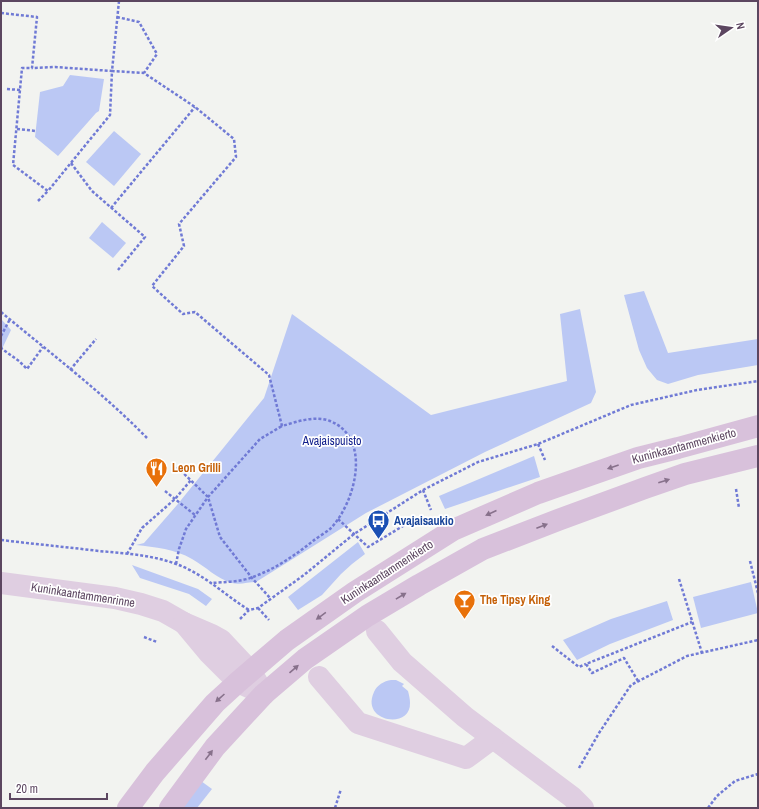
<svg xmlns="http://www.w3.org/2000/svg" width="759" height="809" font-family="'Archivo Narrow',sans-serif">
<rect width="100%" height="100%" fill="#f2f3f0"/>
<g fill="#bbc8f4">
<polygon points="70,75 104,79 99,111 96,113 58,156 35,137 40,92 63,86"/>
<polygon points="114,131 141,154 114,186 86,162"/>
<polygon points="102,222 126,243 113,258 89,238"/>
<polygon points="644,291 668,353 758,339 758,365 698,375 668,384 657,380 647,368 639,350 624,295"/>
<path d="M580 309 596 392 591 403 485 452 366 513 256 582C248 582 240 585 232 583 217 579 205 566 192 559 175 549 155 547 136 545L144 543 177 505 264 398 292 314 431 415 567 381 560 314Z"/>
<polygon points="2,320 11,330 2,349 1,359"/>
<polygon points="534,456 540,477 445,509 439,496"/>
<polygon points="358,542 365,554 352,564 341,574 322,595 298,610 288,597"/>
<polygon points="132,565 198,589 212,599 206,606 189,594 140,578"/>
<polygon points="751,582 758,613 701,628 693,597"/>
<polygon points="667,601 673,620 610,644 577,660 563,640 611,619"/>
<path d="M391 680H396L404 684 402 686 408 691C409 695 410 699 410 703 411 730 360 722 374 692 377 685 384 681 391 680Z"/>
<polygon points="201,781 212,789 197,808 181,808"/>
</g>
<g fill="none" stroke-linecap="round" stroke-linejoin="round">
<g stroke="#707ad5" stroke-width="2.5" stroke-dasharray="3 2" stroke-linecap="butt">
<path d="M119 1 112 71 144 73 195 107 234 139 236 157 179 224 184 246 152 286 183 314 195 312 269 375 282 426C296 422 315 415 330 421 373 438 355 504 330 529 325 533 318 537 313 541 294 556 275 569 253 577 241 582 224 582 211 583"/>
<polyline points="1,13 37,17 32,68 22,68 13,165 48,191 110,115 112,71 55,67 32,68"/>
<polyline points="117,17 139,22 157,54 144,73"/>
<polyline points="7,89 20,90"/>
<polyline points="17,129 36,131"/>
<polyline points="71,163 92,191 145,237 118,270"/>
<polyline points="38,201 48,191"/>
<polyline points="111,208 195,107"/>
<path d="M1 312C50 353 102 392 147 438"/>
<polyline points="1,336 10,319"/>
<polyline points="1,347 2,349 19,361 27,369 43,347"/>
<polyline points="70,370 96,339"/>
<polyline points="538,444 545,460"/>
<polyline points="177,467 208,497 220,537 252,578 270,598"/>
<polyline points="736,489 739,508"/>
<polyline points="423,490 431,510"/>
<polyline points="165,491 195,515"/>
<polyline points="338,519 368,547 408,523"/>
<path d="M1 540C34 544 66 547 99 551 130 554 159 555 188 569 210 580 228 597 249 610"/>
<polyline points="127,554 142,528 175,499 191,480"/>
<polyline points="750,561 758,593"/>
<polyline points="176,564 179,549 186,529 208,497 260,439 282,426"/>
<polyline points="679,579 702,653"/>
<polyline points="258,608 269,620"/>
<polyline points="240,619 249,610 258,608 304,575 354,534 423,490 478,462 538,444 631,405 697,390 758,381"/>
<polyline points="144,637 157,642"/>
<polyline points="552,646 579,667 586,664"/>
<polyline points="638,681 624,658 592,673 586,664 692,622"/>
<polyline points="579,768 599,733 631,685 687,656 758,640"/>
<polyline points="335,808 341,789"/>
<polyline points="708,808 717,796 735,781 758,774"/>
</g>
<g stroke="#dfcee1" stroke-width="22">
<polyline points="1,583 115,598 141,604 163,611 184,623"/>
<polygon points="184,623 212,635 221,640 251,672 264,694 238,682 209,653"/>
<polyline points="377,631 402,662 465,717 572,797 583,808"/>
<polyline points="319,677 358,723 466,758 493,738"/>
</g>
<g stroke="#d8c1db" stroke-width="22">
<polyline points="128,808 155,772 215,703 238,682 287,640 355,592 453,530 538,493 638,458 678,448 758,426"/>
<polyline points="170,808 215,747 264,694 305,659 367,616 419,585 483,549 558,520 645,488 685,474 758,456"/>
</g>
</g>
<defs><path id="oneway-solid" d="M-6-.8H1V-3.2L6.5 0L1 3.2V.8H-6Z"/></defs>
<g fill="#87718b">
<use href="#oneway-solid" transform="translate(613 467) rotate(161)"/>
<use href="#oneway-solid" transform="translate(664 481) rotate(-18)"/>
<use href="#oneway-solid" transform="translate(491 513) rotate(156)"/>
<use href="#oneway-solid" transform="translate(542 526) rotate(-21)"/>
<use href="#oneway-solid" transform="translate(401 596) rotate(-31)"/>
<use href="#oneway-solid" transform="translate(321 616) rotate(144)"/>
<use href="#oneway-solid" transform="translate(294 669) rotate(-41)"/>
<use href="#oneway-solid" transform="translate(220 698) rotate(138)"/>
<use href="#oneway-solid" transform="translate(209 755) rotate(-53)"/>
</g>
<defs>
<symbol id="restaurant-pin" viewBox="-11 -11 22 30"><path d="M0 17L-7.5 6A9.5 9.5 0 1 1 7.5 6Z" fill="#e8710a" stroke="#fff"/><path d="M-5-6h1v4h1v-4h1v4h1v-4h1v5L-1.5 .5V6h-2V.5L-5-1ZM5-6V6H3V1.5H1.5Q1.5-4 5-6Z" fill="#fff"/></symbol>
<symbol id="bus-pin" viewBox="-11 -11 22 30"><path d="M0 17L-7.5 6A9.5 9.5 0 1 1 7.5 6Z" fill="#1a4fb4" stroke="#fff"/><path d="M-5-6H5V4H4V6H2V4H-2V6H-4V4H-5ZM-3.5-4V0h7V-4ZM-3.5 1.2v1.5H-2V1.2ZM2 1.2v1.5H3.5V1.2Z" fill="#fff"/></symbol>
<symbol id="bar-pin" viewBox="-11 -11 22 30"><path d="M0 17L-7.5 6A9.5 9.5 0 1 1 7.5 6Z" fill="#e8710a" stroke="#fff"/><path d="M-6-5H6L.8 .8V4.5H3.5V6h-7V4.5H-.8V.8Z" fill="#fff"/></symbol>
</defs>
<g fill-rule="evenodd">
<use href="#restaurant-pin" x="144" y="456" width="25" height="34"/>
<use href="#bus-pin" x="366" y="508" width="25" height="34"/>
<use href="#bar-pin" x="452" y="588" width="25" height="34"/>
</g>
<g text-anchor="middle" stroke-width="3.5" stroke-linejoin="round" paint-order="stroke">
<g font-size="12" fill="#0e1c8a" stroke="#fff">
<text x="332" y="445">Avajaispuisto</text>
</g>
<g font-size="12" fill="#5c4660" stroke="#fff">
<text transform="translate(684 446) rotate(-15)" y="4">Kuninkaantammenkierto</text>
<text transform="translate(387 572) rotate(-33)" y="4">Kuninkaantammenkierto</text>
<text transform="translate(83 595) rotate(9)" y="4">Kuninkaantammenrinne</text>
</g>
<g font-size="12" font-weight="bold" fill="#c56008" stroke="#fff" text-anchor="start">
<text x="172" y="472">Leon Grilli</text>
<text x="480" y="604">The Tipsy King</text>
</g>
<g font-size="12" font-weight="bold" fill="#164399" stroke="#fff" text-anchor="start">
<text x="394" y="525">Avajaisaukio</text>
</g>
</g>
<rect width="759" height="809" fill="none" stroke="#5c4660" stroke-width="4"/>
<g transform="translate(731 28) rotate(77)" stroke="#ffffff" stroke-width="3" paint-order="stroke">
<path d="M0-3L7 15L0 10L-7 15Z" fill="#5c4660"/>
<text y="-6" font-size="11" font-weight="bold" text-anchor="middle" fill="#5c4660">N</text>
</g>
<path d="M10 793v6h97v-6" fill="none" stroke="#5c4660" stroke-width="2"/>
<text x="16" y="793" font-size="12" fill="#5c4660" stroke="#ffffff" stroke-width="3" paint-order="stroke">20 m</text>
</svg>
